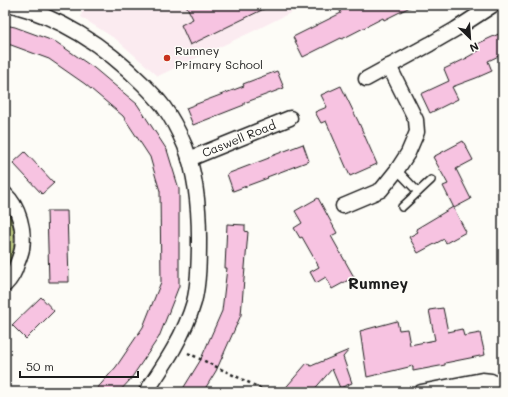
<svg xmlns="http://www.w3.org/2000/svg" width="508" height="397" font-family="Mali,sans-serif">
<rect width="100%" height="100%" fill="#fdfcf7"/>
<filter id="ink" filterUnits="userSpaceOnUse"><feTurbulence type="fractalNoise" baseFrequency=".025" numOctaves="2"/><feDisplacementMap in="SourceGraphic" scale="8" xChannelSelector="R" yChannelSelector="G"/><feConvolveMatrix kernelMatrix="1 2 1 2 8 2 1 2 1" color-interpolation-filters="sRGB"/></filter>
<g filter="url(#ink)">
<polygon fill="#fbebf0" points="83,5 306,5 262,27 158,76 117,40 81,17"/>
<path fill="#c4d286" stroke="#707751" d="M5 207C17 226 17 252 5 271Z"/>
<g fill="#f7c3e1" stroke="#1c1c1c">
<polygon points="186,5 272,5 190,45 181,25 193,19"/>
<polygon points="337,5 414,5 384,20 383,18 342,39 341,38 303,57 293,37 341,13"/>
<polygon points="5,25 15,27 56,42 94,68 137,104 167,150 179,189 179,286 159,337 130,380 119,392 94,392 116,367 143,327 161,282 160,191 156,178 150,157 123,116 85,84 49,59 11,45 5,44"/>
<polygon points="503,32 503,54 488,61 492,71 476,78 452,87 458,99 430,113 421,94 449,81 444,69 467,58 466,58 480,50 477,44"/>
<polygon points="277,71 284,88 244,103 244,105 193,125 186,108 244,86 243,84"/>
<polygon points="341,86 359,123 377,164 350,176 326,121 321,123 315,112 327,107 321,95"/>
<polygon points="463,141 473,160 456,169 471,199 454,208 443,186 448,184 433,157"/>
<polygon points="303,144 309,161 267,177 268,178 233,191 227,174 269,158 269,157"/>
<polygon points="25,152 54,183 42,194 13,163"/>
<polygon points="318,198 337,233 331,236 354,277 332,289 326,277 316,283 310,272 319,267 302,237 300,238 294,228 302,223 295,211"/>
<polygon points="453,207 466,232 446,243 444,239 418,253 409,237 418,232 416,229"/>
<polygon points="47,211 67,211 69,282 49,282"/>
<polygon points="227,224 245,225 245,231 248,232 241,315 216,371 203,392 181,392 200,361 222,311 227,268 225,268"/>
<polygon points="41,297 54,311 26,339 12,325"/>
<polygon points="443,308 448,332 462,329 464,336 480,333 485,355 445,363 445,365 413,371 413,366 367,377 360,331 397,321 399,330 407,329 410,345 435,340 429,310"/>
<polygon points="349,350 343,357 352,383 340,388 332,369 312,392 282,392 307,363 311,366"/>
</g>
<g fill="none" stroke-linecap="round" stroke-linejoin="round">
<defs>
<g id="service">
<polyline points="397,170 418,192"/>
<polyline points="402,207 431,180"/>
</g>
<g id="minor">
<path d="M12 5C62 18 107 48 143 84 150 91 157 98 163 106 172 118 179 132 185 146 196 175 199 207 199 238 199 258 199 283 194 302 185 334 165 364 146 392"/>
<polyline points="366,79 430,44 456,29 493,5"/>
<polyline points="189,159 290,118"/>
<path d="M5 194C19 207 25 230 22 249 21 254 19 259 17 264 15 272 11 279 5 285"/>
<polyline points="343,206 381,190 397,170 408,153 417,132 416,120 389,66"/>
<polyline points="421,392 482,380 491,381 503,388"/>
</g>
</defs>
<use href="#service" stroke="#1c1c1c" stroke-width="10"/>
<use href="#minor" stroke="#1c1c1c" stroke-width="17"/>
<polyline stroke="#1c1c1c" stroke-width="2.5" stroke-dasharray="3 3" stroke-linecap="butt" points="188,353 268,392"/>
<use href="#service" stroke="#fdfcf7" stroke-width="7"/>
<use href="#minor" stroke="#fdfcf7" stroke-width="14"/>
</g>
</g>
<circle fill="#c8321e" stroke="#fdfcf7" stroke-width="1.5" cx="167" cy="58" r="4"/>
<g text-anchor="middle" stroke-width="3" stroke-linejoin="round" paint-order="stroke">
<g font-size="12" fill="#1c1c1c" stroke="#fdfcf7" text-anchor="start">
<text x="175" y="55">Rumney<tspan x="175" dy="14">Primary School</tspan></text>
</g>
<g font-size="12" fill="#1c1c1c" stroke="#fdfcf7">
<text transform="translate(239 139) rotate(-22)" y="4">Caswell Road</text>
</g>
<g font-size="16" font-weight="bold" fill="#1c1c1c" stroke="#fdfcf7">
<text x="378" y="289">Rumney</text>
</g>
</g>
<rect width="508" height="397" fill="none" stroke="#fdfcf7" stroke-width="20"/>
<rect x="10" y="10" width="488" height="377" fill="none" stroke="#1c1c1c" stroke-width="1.5" filter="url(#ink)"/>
<g transform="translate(470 38) rotate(155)" stroke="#fdfcf7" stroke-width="3" paint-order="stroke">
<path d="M0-3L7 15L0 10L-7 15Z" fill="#1c1c1c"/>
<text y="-6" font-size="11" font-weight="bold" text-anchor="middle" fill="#1c1c1c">N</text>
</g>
<path d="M20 371v6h118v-6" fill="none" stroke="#1c1c1c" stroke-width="2"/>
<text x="26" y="371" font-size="12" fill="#1c1c1c" stroke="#fdfcf7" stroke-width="3" paint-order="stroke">50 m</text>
</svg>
